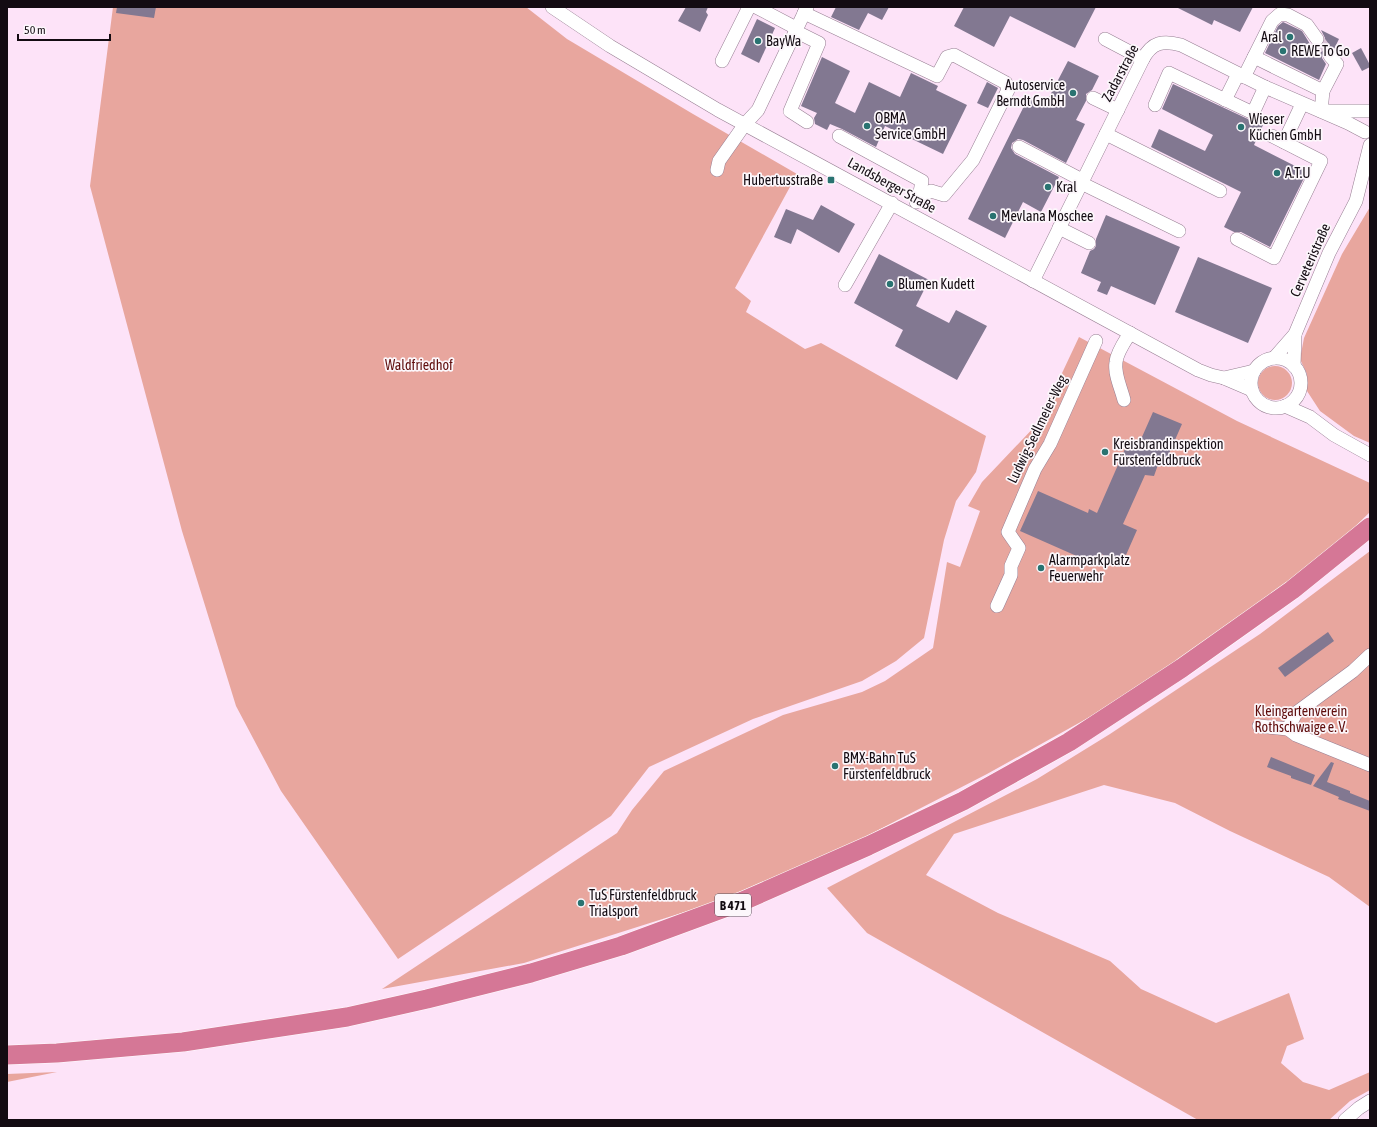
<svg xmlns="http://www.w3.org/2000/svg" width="1377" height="1127" font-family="'Asap Condensed',sans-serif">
<rect width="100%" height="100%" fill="#fde3f8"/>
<g fill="#e8a69e">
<polygon points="113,7 526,7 567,39 693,114 797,174 735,288 751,301 746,312 805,349 821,343 986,436 976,472 956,501 944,540 924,638 896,661 862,681 753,719 649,767 611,816 398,959 281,791 236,706 182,531 90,186"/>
<polygon points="1370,207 1370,443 1354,436 1320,411 1307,391 1307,374 1300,359 1304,338 1342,254"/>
<polygon points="1079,337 1237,421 1370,483 1370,512 1334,547 1250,612 1122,699 987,774 853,843 716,902 524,963 382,989 617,833 632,810 664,771 783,715 862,692 885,681 933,648 947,562 960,567 980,511 968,506 982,482 1039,422"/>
<circle cx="1275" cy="383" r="17"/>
<polygon points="1370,551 1370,907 1329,877 1230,831 1175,803 1104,785 954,834 926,875 998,913 1110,961 1141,989 1216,1023 1289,993 1304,1039 1287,1046 1281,1063 1303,1082 1329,1090 1370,1072 1370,1090 1350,1101 1329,1120 1198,1120 867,933 827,888 1037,779 1110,734 1260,634"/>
<polygon points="57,1072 7,1082 7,1074"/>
</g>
<g fill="#827891">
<polygon points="117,7 156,7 154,18 116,13"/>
<polygon points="686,7 708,7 706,12 708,15 700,32 678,21"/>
<polygon points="836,7 889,7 882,20 868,13 859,30 831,17"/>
<polygon points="964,7 1096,7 1075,48 1010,16 994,47 954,26"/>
<polygon points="1176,7 1253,7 1240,32 1214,20 1212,25"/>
<polygon points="757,19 775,28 759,63 741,54"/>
<polygon points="1283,22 1302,31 1310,44 1314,46 1321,46 1324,42 1325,38 1321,30 1339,39 1334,49 1328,48 1323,53 1322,58 1326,64 1319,80 1265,53 1278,26"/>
<polygon points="1361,48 1370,65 1370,67 1362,71 1352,53"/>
<polygon points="822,57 850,71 835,103 855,113 869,82 900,97 911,73 938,86 936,90 967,105 943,154 885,126 876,147 842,129 830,124 827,130 815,124 814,118 817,113 801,106"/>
<polygon points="1068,61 1099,76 1092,90 1086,94 1086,101 1076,120 1085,124 1066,163 1023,140 1018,139 1012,143 1011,148 1015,154 1059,177 1041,212 1023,202 1005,238 968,219 1029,96 1045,105"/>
<polygon points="987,82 998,88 988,108 977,103"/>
<polygon points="1173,84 1250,120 1263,125 1254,145 1307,172 1270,247 1241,232 1234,232 1224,227 1241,192 1151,147 1159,129 1205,151 1213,135 1162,109"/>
<polygon points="821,205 855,224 839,253 797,229 791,244 774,237 786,209 813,220"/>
<polygon points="1106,215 1180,247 1155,305 1111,286 1107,295 1097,291 1101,282 1081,273 1090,251 1094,249 1096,246 1096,239"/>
<polygon points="879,254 929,280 916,306 949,323 956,310 987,326 957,380 895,346 903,330 854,303"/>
<polygon points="1198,257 1272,288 1248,343 1175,312"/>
<polygon points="1153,412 1182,424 1164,465 1159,462 1154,476 1145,475 1123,524 1137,530 1126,555 1121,553 1120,563 1117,566 1113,566 1102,554 1097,565 1020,531 1038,491 1088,513 1089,509 1097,513 1128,442 1138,446"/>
<polygon points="1328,632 1334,641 1285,677 1278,668"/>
<polygon points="1271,757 1315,775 1311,785 1291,778 1291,776 1267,767"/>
<polygon points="1331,762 1334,763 1327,782 1350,791 1350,793 1370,801 1370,811 1338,799 1339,797 1313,786"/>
</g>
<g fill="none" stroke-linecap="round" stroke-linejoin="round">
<polyline stroke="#dac3d6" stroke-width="13" stroke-dasharray="13 6" stroke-linecap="butt" points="1317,39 1330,56"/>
<defs>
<g id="minor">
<polyline points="552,7 610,46 718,110 1198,370 1211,375 1224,378 1252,390"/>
<polyline points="756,7 796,28"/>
<polyline points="804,13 937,76 947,57 954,55 1006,83 1008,90 973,160 944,195 931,191 919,198"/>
<polyline points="795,31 819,43 790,111 807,122"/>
<polyline points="1105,39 1143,59"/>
<polyline points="1254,57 1323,91"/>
<polyline points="722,61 749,7"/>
<polyline points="1244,77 1272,21 1280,14 1288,15 1307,25 1317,39"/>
<polyline points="1093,98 1118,110"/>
<polyline points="1225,100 1238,74"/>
<polyline points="1155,105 1169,73 1253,113 1265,87"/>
<polyline points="1321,111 1323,91 1337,64 1330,56"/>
<polyline points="1324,111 1370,111"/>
<polyline points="1106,134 1220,191"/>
<polyline points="839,136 922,181 919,198 916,202"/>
<polyline points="1284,142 1302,104"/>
<polyline points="1019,147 1082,180"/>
<polyline points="717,170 719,161 745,124 758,110 807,7"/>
<polyline points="1081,183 1179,231"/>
<polyline points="1059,228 1089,243"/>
<polyline points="1237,239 1274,258 1321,161 1272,136"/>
<path d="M1033 281 1143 59C1152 42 1163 40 1181 45L1265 87 1348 123 1365 132"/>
<polyline points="845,285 892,203"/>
<polyline points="1274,358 1295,334 1329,253 1356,201 1370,145"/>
<circle cx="1276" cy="383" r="25"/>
<polyline points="1294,366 1295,334"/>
<polyline points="1224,378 1254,371"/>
<path d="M1124 400C1121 388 1114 374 1116 362 1117 352 1125 341 1130 333"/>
<polyline points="1285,406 1310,417 1334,435 1370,455"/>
<polyline points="997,606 1011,575 1011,566 1019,548 1008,532 1035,469 1050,444 1096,341"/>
<polyline points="1370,655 1353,671 1296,713 1288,729 1296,735 1370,765"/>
<polyline points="1259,726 1288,729"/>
<polyline points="1345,1120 1359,1108 1370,1101"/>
</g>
<polyline id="highway" points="7,1055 57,1053 183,1042 347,1017 427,999 531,973 621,946 743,901 868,846 963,801 1069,742 1182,668 1292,590 1370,527"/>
</defs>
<use href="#minor" stroke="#977f93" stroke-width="14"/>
<use href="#highway" stroke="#fff" stroke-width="20"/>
<use href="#minor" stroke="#fff" stroke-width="13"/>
<use href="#highway" stroke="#d57796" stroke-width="19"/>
</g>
<g fill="#297371" stroke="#fcf7fb" stroke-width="1.5">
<circle cx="1290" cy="37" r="4"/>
<circle cx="758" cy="41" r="4"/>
<circle cx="1283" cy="51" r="4"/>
<circle cx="1073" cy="93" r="4"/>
<circle cx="867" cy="126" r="4"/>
<circle cx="1241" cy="127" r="4"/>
<circle cx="1277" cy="173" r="4"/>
<rect x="827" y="176" width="8" height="8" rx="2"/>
<circle cx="1048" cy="187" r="4"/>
<circle cx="993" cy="216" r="4"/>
<circle cx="890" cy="284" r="4"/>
<circle cx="1105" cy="452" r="4"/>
<circle cx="1041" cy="568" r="4"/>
<circle cx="835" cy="766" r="4"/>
<circle cx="581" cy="903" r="4"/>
</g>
<g text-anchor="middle" stroke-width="3.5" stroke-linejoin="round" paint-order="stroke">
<rect fill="#fcf7fb" stroke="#595258" stroke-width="1" x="715" y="894" width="36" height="22" rx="3"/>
<g font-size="13" font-weight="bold" fill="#130b12">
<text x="733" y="910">B 471</text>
</g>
<g font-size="14" fill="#130b12" stroke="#fcf7fb" text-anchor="start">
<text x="1282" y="42" text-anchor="end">Aral</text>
<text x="766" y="46">BayWa</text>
<text x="1291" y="56">REWE To Go</text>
<text x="1065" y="90" text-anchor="end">Autoservice<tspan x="1065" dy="16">Berndt GmbH</tspan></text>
<text x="875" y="123">OBMA<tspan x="875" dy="16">Service GmbH</tspan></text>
<text x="1249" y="124">Wieser<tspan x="1249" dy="16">Küchen GmbH</tspan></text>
<text x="1285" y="178">A.T.U</text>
<text x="823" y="185" text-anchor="end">Hubertusstraße</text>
<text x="1056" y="192">Kral</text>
<text x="1001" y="221">Mevlana Moschee</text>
<text x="898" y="289">Blumen Kudett</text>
<text x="1113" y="449">Kreisbrandinspektion<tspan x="1113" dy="16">Fürstenfeldbruck</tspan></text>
<text x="1049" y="565">Alarmparkplatz<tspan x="1049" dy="16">Feuerwehr</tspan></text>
<text x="843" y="763">BMX-Bahn TuS<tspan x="843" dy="16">Fürstenfeldbruck</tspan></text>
<text x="589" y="900">TuS Fürstenfeldbruck<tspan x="589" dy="16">Trialsport</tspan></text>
</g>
<g font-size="14" fill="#130b12" stroke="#fcf7fb">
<text transform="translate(1120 73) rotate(-62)" y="5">Zadarstraße</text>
<text transform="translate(892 185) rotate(29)" y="5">Landsberger Straße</text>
<text transform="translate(1310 260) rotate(-66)" y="5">Cerveteristraße</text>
<text transform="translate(1037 429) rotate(-64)" y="5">Ludwig-Sedlmeier-Weg</text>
</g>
<g font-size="14" fill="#5f0d0c" stroke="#fcf7fb">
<text x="419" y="370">Waldfriedhof</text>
<text x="1301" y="716">Kleingartenverein<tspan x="1301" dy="16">Rothschwaige e. V.</tspan></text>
</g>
</g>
<rect width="1377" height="1127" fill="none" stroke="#130b12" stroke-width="16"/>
<path d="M18 34v6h92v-6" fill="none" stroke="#130b12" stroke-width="2"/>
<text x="24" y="34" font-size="12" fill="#130b12" stroke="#fcf7fb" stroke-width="3" paint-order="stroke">50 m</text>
</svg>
